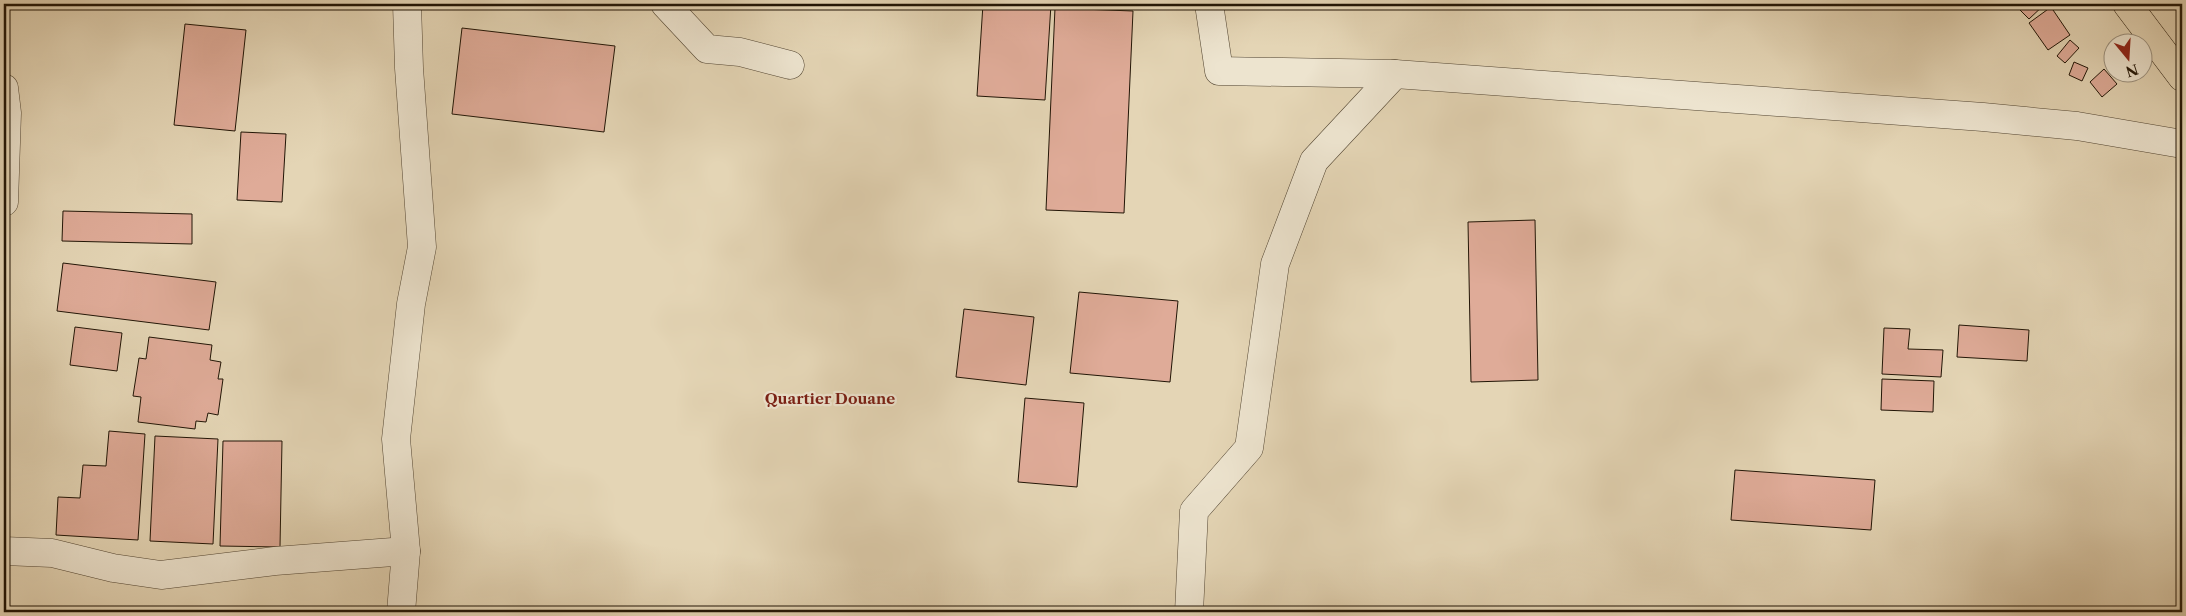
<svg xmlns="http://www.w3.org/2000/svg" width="2186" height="616" font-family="'Libre Caslon Text',serif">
<rect width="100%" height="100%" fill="#e4d5b5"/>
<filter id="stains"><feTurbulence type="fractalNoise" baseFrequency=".004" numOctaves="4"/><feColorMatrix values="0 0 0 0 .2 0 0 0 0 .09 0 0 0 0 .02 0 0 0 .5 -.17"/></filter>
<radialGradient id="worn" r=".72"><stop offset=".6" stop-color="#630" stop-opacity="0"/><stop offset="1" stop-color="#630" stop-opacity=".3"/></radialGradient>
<g fill="#dfab98" stroke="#211506">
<polygon points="131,4 173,4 172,8"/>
<polygon points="983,4 1051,4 1045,100 977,96"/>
<polygon points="2017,4 2045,4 2029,19 2015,5"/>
<polygon points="2051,7 2070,35 2048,50 2029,23"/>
<polygon points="1055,8 1133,11 1124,213 1046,210"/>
<polygon points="185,24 246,30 235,131 174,125"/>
<polygon points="462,28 615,46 604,132 452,114"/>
<polygon points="2070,40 2079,48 2065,63 2057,56"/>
<polygon points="2074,62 2088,68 2082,81 2069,75"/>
<polygon points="2104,69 2117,84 2102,97 2090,82"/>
<polygon points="241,132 286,134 282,202 237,200"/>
<polygon points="63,211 192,214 192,244 62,241"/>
<polygon points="1535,220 1538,380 1471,382 1468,222"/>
<polygon points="63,263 216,282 209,330 57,311"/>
<polygon points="1079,292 1178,301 1170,382 1070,373"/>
<polygon points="964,309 1034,317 1026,385 956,377"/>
<polygon points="1959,325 2029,330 2027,361 1957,357"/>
<polygon points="75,327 122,333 117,371 70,365"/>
<polygon points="1884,328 1910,329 1908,349 1943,350 1941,377 1882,374"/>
<polygon points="149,337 212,345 210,360 221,362 218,379 223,379 218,415 208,413 206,422 196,421 195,429 138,422 141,397 133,396 139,358 146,359"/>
<polygon points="1882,379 1934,381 1933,412 1881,410"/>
<polygon points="1025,398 1084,403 1077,487 1018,482"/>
<polygon points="109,431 145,434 138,540 56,535 58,497 80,498 83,465 106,466"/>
<polygon points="155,436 218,439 213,544 150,541"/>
<polygon points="223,441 282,441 280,547 220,546"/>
<polygon points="1735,470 1875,480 1871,530 1731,520"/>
</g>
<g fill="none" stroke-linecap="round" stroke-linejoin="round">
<defs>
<g id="minor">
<polyline points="665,4 707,49 740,52 790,65"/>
<polyline points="1209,4 1219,71 1395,74 1983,117 2077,126 2182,144"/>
<polyline points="4,88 7,113 4,202"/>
<polyline points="4,551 52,553 113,568 161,575 275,561 406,551"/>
<polyline points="401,612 406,551 396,439 411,304 422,247 409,68 407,4"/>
<polyline points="1189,612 1194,511 1249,448 1275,264 1314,161 1395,74"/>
</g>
<polyline id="trunk" points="2127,4 2182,77"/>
</defs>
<use href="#minor" stroke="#524532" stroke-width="29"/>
<use href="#trunk" stroke="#211506" stroke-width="29"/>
<use href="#minor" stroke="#ede4cf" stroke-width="28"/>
<use href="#trunk" stroke="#e4d5b5" stroke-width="28"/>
</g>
<g text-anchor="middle" stroke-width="4.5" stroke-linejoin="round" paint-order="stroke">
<g font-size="15" font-weight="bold" fill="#7a1f14" stroke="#ede4cf">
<text x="830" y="404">Quartier Douane</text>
</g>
</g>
<rect width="2186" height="616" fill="none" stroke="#e4d5b5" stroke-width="20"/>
<rect x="5" y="5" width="2176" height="606" fill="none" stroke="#211506" stroke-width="2.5"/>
<rect x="10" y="10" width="2166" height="596" fill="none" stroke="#211506"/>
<g transform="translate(2128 58) rotate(162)"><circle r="24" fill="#ede4cf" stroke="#9b917f"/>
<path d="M0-4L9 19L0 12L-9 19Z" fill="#8f2418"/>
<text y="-8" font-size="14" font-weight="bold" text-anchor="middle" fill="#211506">N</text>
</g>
<rect width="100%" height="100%" filter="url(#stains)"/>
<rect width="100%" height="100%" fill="url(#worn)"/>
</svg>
